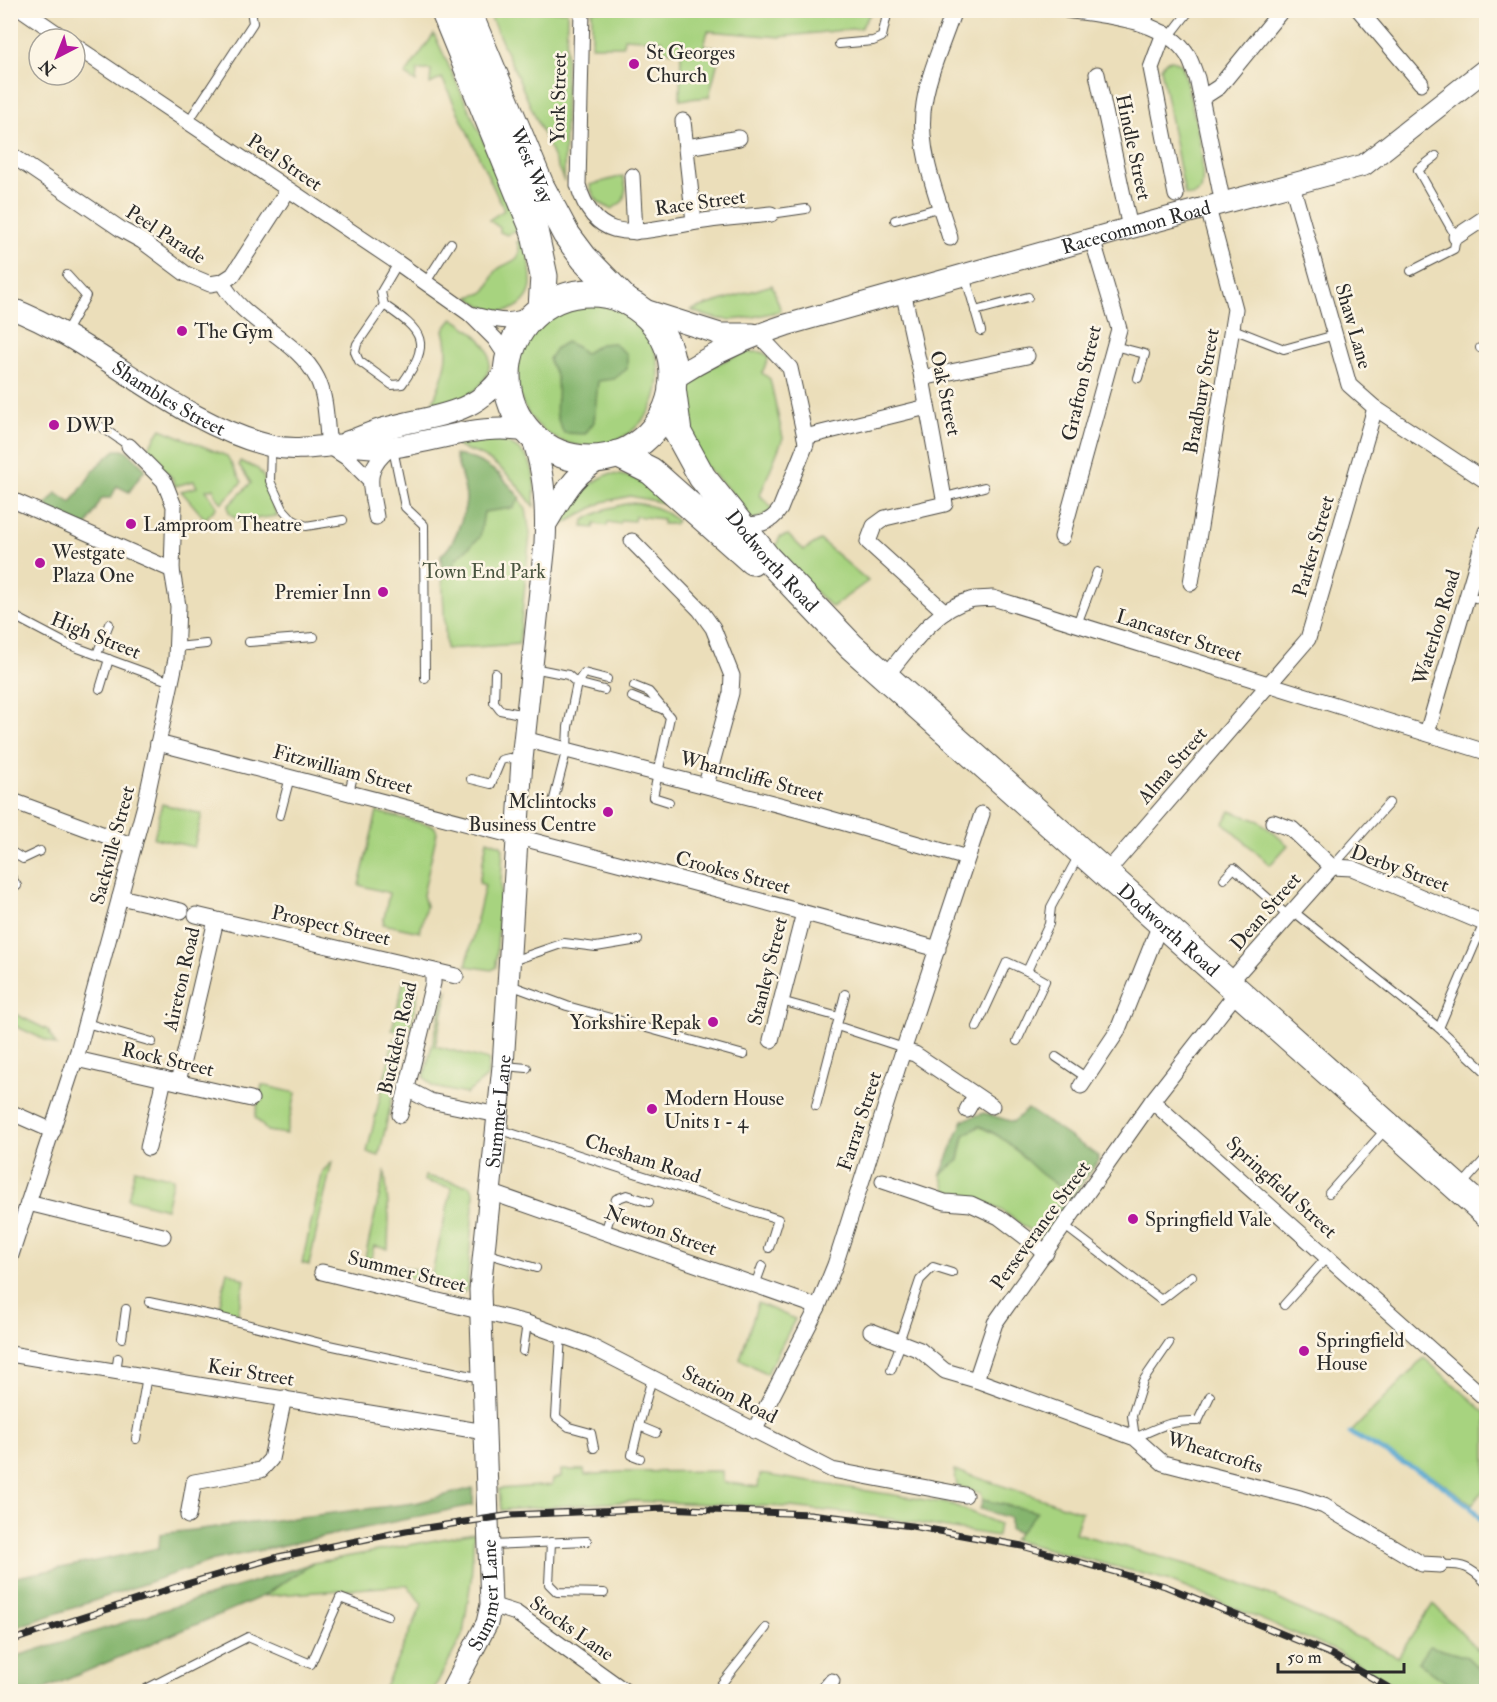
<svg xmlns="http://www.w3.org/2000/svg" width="1497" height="1702" font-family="'IM FELL Double Pica',serif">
<rect width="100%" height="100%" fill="#fcf5e5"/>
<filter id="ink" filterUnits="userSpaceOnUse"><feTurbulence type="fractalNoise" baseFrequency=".0167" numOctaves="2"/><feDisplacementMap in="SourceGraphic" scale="12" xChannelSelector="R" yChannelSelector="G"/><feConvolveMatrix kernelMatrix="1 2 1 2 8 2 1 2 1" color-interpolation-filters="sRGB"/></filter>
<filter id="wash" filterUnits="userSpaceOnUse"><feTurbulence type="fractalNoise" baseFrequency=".008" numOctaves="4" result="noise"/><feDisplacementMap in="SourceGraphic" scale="24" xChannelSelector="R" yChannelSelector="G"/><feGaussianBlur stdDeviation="1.35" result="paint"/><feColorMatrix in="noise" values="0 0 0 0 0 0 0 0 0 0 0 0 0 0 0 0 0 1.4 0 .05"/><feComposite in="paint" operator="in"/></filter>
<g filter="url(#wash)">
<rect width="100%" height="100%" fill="#ebdeba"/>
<g fill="#a7d37f" stroke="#697f55" stroke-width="1.5">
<polygon points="488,11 567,11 564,181"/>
<polygon points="592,11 592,10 872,11 861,28 780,37 708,31 704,45 721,48 709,97 680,100 681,52 662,50 662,40 624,38 623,46 592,46"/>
<polygon points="434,34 517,213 519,228 507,235 500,232 500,228 489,220 504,210 442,78 430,84 431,70 417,70 416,82 405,75"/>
<path d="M1172 60 1182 65C1190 99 1208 157 1201 190L1193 196 1185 195 1161 68 1166 61Z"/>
<path d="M623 176 626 188 623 201 612 209C599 204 593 199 590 185Z"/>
<path d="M526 239C528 252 531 267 531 281 532 305 506 318 485 307 479 305 474 300 469 297 473 295 478 295 482 293 492 288 490 275 498 269 508 261 526 262 517 242Z"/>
<path d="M772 285 781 311C745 318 726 327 691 310Z"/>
<circle cx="588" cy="375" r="71"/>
<path d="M453 318C464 326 478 334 485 346 490 352 490 361 489 368 483 395 457 401 435 408L433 402C443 376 452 359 444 330Z"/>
<polygon points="744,352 762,352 769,357 762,373 770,379 783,438 760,495 774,510 752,521 733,494 692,453 680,419 686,388 708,368"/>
<polygon points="161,429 227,456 242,482 222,503 215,495 214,488 206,490 217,507 205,519 181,491 197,487 194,481 175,486 172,478 146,451"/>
<path d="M494 439C535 449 536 470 534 507 519 486 504 467 480 455 472 451 461 450 454 444Z"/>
<path d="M455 455 474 460 500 474 526 509 530 534 519 644 446 649 441 555C454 547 464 516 466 501 467 489 458 466 455 455Z"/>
<polygon points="240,461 258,469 263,476 277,516 240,521 229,513 228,506 251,483 239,465"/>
<path d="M609 474C639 475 648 485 669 504L630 496 603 502 560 526C570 501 584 485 609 474Z"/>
<path d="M630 503C649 504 662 508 677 521L674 524H663V519L635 516 634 521 621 520 620 524 608 522 607 526 595 524 594 528 583 527 584 520 606 509Z"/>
<polygon points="788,535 804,550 820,540 868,581 832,607 780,560 776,546 780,537"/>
<polygon points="162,804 202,814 194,847 154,838"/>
<polygon points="1230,811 1259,821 1288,845 1270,865 1224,823"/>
<polygon points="377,812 434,826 437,832 423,895 426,906 420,932 383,924 389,893 359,885"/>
<polygon points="487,840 501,845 503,849 496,967 492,970 466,966 485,885 479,883"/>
<polygon points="404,979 415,982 418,993 410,1027 405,1027 404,1033 392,1030"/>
<polygon points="448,991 435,1046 489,1060 487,1077 466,1094 433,1087 424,1077 445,994"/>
<polygon points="11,1012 48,1030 56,1045 11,1024"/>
<polygon points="394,1038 405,1042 379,1156 367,1152"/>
<polygon points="262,1085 296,1093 286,1134 267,1131 255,1117"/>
<polygon points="979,1126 1006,1140 1041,1173 1067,1191 1050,1216 1055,1221 1042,1239 1001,1210 978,1200 946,1191 941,1174 959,1160 964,1135"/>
<polygon points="332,1162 309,1265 302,1263 323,1171"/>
<polygon points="135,1169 173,1178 166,1209 128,1199"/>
<polygon points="385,1170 389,1217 388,1249 374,1246 371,1259 365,1258"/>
<polygon points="425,1176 470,1186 474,1192 467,1289 463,1293 393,1274 395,1265 432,1273 452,1188 424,1181"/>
<polygon points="227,1271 245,1280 237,1317 218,1313"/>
<polygon points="758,1303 795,1319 767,1374 740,1359"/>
<polygon points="1424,1358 1486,1413 1486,1488 1472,1504 1437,1479 1351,1432"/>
<polygon points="561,1470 584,1470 585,1475 620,1472 722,1471 723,1482 758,1487 760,1474 951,1504 999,1524 997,1536 866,1515 790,1507 635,1501 501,1510 499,1489 552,1485 553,1479 561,1477"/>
<polygon points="954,1470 1082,1512 1075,1533 1193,1566 1270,1595 1398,1657 1433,1604 1478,1650 1486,1644 1486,1663 1477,1667 1467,1657 1418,1662 1458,1691 1405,1691 1332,1649 1167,1580 1013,1540 1036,1512 983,1500 981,1493 957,1486"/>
<polygon points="474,1533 471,1580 463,1634 433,1691 383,1691 422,1605 408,1585 263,1596 313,1563"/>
</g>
<g fill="#85b56e" stroke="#58704c" stroke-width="1.5">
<path d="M566 342 577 347 584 354 600 344 613 343 627 354V369L614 379 598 381 594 422 585 434 564 433C550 408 560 405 557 381 557 374 551 367 549 359L556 348Z"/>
<polygon points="115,450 126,450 145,469 129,492 117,486 111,498 102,498 86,527 49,509 47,504 56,493 71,503 97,466"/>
<path d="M455 455C484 458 503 476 520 498L513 508 484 512 480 537 456 559 449 576 442 574 441 555C454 547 464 516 466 501 467 489 458 466 455 455Z"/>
<path d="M1028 1109 1098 1156V1161L1055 1221 1049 1216 1066 1191C1058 1185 1047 1179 1039 1172 1019 1154 1005 1136 979 1126L964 1135 959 1160 941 1174 963 1120 984 1113 1013 1122Z"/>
<polygon points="473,1488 473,1505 214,1560 11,1629 11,1578 159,1548 160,1534 415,1503"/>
<polygon points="983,1500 1037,1512 1019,1533 1010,1529 1010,1518 980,1509"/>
<polygon points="313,1563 263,1596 40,1691 11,1691 11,1658"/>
<polygon points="1429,1646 1467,1657 1486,1676 1486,1691 1458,1691 1418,1662"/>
</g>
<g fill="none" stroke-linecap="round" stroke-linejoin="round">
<polyline stroke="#58a8d2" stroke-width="5" points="1350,1433 1435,1480 1470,1506 1486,1526"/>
</g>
</g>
<g filter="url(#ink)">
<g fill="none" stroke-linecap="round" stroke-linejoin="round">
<defs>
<g id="lane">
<polyline points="1147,25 1151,10"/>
<polyline points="1169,37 1190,10"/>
<polyline points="839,44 873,41 882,37 888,10"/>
<polyline points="188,122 253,23 251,10"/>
<polyline points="771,214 806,209"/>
<polyline points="895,220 941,207"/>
<polyline points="1411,271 1454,249 1456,237 1418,170 1436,156"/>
<polyline points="965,275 981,331"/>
<polyline points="426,282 451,243"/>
<path d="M384 305C424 332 432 342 402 384L392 385 359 361 355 352 357 344Z"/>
<polyline points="384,305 381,292 398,263"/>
<polyline points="975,311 1028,297"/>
<polyline points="1233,329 1284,349 1335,335"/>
<polyline points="65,333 86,296 67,275"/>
<polyline points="1114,346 1145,354 1138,378"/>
<polyline points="1480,348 1486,347"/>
<polyline points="100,426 129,446"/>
<polyline points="271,447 270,481 283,509 293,520 306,526 343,520"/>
<polyline points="393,449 405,507 424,525 425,678"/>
<polyline points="945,497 984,487"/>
<polyline points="1468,596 1486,601"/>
<polyline points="10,614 67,644 171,682"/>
<polyline points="1077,624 1097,572"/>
<polyline points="249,642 314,637"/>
<polyline points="177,647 206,644"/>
<polyline points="97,654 109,624"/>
<polyline points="533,668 568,675 577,683 568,727 567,748 554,799"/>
<polyline points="495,673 494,702 500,710 525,715"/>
<polyline points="634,686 649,692 670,717 653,797 669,802"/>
<polyline points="100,689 109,659"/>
<polyline points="604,690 577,683 584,673 607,679"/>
<polyline points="632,697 662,709"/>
<polyline points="471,779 491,784 501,760 509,758 521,759"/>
<polyline points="349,792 352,780"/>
<polyline points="280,815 290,777"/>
<polyline points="10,851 23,859 40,851"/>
<polyline points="1333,866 1389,803"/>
<polyline points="10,875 17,886"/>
<polyline points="1224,879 1234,868 1288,916"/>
<polyline points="1293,911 1439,1028 1486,1072"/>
<polyline points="512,961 564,943 596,947 638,940"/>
<polyline points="510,985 567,1006 744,1055"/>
<polyline points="781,1001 839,1017"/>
<polyline points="86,1023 152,1042"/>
<polyline points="837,1026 904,1048"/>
<polyline points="977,1027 1007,962 1027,971"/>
<polyline points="1439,1028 1484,923"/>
<polyline points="1017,1041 1045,981 1027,971 1049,924 1051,907 1079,855"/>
<polyline points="1056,1057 1087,1078"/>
<polyline points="505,1066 527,1068"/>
<polyline points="816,1106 845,994"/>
<polyline points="498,1129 778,1219 769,1248"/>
<polyline points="1462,1185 1486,1158"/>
<polyline points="1329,1193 1386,1129"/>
<polyline points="1065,1226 1161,1300 1192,1276"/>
<polyline points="605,1232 616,1199 627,1195 649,1202"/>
<polyline points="485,1253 536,1268"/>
<polyline points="755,1285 762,1266"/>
<polyline points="149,1302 215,1316 324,1344 481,1378"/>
<polyline points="1284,1305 1328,1256"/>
<polyline points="561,1335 556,1417 569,1427 591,1433 594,1448"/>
<polyline points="122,1338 126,1309"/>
<polyline points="899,1342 920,1280 933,1267 952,1273"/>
<path d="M1169 1343 1143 1381 1132 1416 1135 1438C1159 1427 1171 1420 1198 1421L1210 1396"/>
<polyline points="523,1351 527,1323"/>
<polyline points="891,1370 901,1343"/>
<polyline points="116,1371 118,1358"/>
<polyline points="652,1378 639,1426 656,1433"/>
<polyline points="639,1426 632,1455 640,1458"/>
<polyline points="136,1439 147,1376"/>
<polyline points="551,1542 549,1584 557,1592 604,1593"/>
<polyline points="490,1545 587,1541"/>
<path d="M1440 1565C1463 1564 1471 1567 1486 1583"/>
<polyline points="140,1692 248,1637 311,1664 340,1598 388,1616"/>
<polyline points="715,1692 766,1628"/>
</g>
<g id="street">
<polyline points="23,10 65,39"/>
<path d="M582 10 578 185C597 250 641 230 692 223 718 218 745 217 771 214"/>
<path d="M1066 10C1106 16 1165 19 1188 56 1192 63 1194 71 1197 78L1223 204"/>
<polyline points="1359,10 1421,83"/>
<polyline points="1164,33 1151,68 1176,195"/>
<polyline points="75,46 398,263 470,314 495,339 509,360"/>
<polyline points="1097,74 1130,228"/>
<polyline points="1202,98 1219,87 1282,10"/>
<polyline points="683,121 694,222"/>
<polyline points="687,147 739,138"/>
<polyline points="10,154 122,230 142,241 186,274 210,284 222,282 233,275 288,190"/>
<polyline points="632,176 635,232"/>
<polyline points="1292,185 1349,385 1375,408 1486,481"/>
<polyline points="1456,237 1486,217"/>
<path d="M950 238C938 198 919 154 923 112 926 78 943 43 954 10"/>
<path d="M222 282C243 323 297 338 317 378 327 398 326 424 329 446L349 459 369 479"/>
<polyline points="903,291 922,378 945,504 885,518 874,526 868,542 945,612"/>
<path d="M470 314C499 321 508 325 536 313"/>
<polyline points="922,378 1027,356"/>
<polyline points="805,437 927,407"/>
<polyline points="10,499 172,570"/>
<path d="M376 517C371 486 362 470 391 448"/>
<path d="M739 525C757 525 770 525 780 509L806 444 805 437 790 368 758 334"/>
<polyline points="1062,537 1119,329 1092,238"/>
<polyline points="632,541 700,610 713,628 732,676 731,693 706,785"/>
<polyline points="1191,583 1235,309 1208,208"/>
<path d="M885 677C908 650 934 609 970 600 977 598 986 599 993 598L1486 752"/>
<polyline points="1427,733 1486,532"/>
<polyline points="524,739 803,811 967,858"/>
<polyline points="158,743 687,881 938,949"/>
<polyline points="10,800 134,846"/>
<polyline points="1273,822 1292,829 1332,867"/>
<polyline points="1332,867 1352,868 1486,924"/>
<polyline points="1106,873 1308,639 1375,408"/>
<polyline points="120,897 181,911"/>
<polyline points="196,915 456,976"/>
<polyline points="1229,983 1332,867"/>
<polyline points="1238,991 1152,1101 1486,1399"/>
<polyline points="771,1040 804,913"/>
<polyline points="903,1051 915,1054 992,1106"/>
<polyline points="76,1059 251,1099"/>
<polyline points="178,1082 216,920"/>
<polyline points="1081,1086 1117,1032 1161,922"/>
<polyline points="407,1089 430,1101 498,1115"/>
<polyline points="967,1110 975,1096"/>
<polyline points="10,1112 53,1131"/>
<polyline points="400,1115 421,1032 433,983 433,971"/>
<polyline points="148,1148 164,1079"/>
<polyline points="883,1181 945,1202 971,1204 999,1217 1046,1253"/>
<polyline points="490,1192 818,1307"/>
<polyline points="28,1203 163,1236"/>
<polyline points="10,1258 78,1051 145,805 176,659 178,606 172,570 174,506 164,481 129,446"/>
<polyline points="322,1272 527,1323 588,1345 832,1470 965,1495"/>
<polyline points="871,1331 920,1350 945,1371 976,1380 1135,1438 1163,1463 1300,1498 1324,1506 1422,1564 1440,1565"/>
<polyline points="10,1354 485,1432"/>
<polyline points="976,1380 995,1323 1152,1101"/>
<polyline points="754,1431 818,1307 835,1265 904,1048 982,814"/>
<polyline points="188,1516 194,1482 261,1470 271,1459 284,1398"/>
<polyline points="491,1605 516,1613 626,1692"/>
<polyline points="823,1692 832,1681"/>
</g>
<g id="secondary">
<path id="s1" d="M10 308C102 343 174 422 271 446 294 451 316 447 339 445 357 444 376 450 393 447 429 442 465 429 501 429 510 429 519 430 528 431"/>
<polyline points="638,308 720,334 753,334"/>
<path id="s2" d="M673 379C708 356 746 338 786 325L1130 228 1364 165 1486 69"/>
<path d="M347 442C360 438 373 431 386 428 436 414 477 417 507 369"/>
<path d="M546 524C564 495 572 474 603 458"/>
<path id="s3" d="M451 1692 487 1623 491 1605 480 1290 503 1066 522 760 545 543C547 505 544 469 531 434"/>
</g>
<g id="highway">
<polyline points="444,10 534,230 544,276 542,308"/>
<path id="s4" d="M467 10 541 187 566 234 584 258 626 301"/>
<circle cx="590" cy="376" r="83"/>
<path id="s5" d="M672 387 678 433 702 477 767 558 851 646 1486 1213"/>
<polyline points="617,454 651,471 752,561"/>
</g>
</defs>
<use href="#lane" stroke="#484640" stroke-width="10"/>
<use href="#street" stroke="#484640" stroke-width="17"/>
<use href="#secondary" stroke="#484640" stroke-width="23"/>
<use href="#highway" stroke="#484640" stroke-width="29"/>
<use href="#lane" stroke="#fff" stroke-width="8"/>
<use href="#street" stroke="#fff" stroke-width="15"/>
<use href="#secondary" stroke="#fff" stroke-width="21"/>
<use href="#highway" stroke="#fff" stroke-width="27"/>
<defs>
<polyline id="rail" points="10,1641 173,1588 278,1557 406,1531 511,1515 664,1508 810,1514 912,1526 1022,1546 1165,1586 1331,1654 1396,1692"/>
</defs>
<use href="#rail" stroke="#2b2b2b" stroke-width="7"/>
<use href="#rail" stroke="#fcf5e5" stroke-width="4.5" stroke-dasharray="14" stroke-linecap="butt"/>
</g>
</g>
<g fill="#b5179e" stroke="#fcf5e5" stroke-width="2">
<circle cx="634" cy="64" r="6"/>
<circle cx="182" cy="331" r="6"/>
<circle cx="54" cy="425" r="6"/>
<circle cx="131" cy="524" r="6"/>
<circle cx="40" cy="563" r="6"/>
<circle cx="383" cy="592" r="6"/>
<circle cx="608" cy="812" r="6"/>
<circle cx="713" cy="1022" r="6"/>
<circle cx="652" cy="1109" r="6"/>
<circle cx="1133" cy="1219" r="6"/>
<circle cx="1304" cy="1351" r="6"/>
</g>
<g text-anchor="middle" stroke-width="5" stroke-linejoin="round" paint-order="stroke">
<g font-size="20" fill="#2b2b2b" stroke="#fcf5e5" text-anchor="start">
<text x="646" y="59">St Georges<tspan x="646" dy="23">Church</tspan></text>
<text x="194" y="338">The Gym</text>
<text x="66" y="432">DWP</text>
<text x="143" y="531">Lamproom Theatre</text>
<text x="52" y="559">Westgate<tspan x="52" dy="23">Plaza One</tspan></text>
<text x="371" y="599" text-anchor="end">Premier Inn</text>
<text x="596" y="808" text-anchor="end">Mclintocks<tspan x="596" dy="23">Business Centre</tspan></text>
<text x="701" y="1029" text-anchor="end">Yorkshire Repak</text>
<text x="664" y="1105">Modern House<tspan x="664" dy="23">Units 1 - 4</tspan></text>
<text x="1145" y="1226">Springfield Vale</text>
<text x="1316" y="1347">Springfield<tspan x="1316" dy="23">House</tspan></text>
</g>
<g font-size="20" fill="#2b2b2b" stroke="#fcf5e5">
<text transform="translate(558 98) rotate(-89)" y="7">York Street</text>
<text transform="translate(1134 147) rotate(78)" y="7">Hindle Street</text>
<text transform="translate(285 162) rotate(34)" y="7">Peel Street</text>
<text dy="7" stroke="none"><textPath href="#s4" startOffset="168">West Way</textPath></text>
<text transform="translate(700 202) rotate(-8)" y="7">Race Street</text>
<text dy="7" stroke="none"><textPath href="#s2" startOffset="489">Racecommon Road</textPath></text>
<text transform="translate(166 234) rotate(33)" y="7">Peel Parade</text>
<text transform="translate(1354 326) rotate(74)" y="7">Shaw Lane</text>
<text transform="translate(1081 383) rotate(-77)" y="7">Grafton Street</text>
<text transform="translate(1201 391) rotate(-80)" y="7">Bradbury Street</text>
<text transform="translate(946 393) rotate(78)" y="7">Oak Street</text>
<text dy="7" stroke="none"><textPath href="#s1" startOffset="183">Shambles Street</textPath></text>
<text transform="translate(1313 546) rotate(-74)" y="7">Parker Street</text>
<text dy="7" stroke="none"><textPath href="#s5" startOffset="206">Dodworth Road</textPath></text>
<text transform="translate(1436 627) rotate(-73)" y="7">Waterloo Road</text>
<text transform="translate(96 635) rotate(22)" y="7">High Street</text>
<text transform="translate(1179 635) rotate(18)" y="7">Lancaster Street</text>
<text transform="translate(1172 765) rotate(-49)" y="7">Alma Street</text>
<text transform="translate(343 769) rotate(15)" y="7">Fitzwilliam Street</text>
<text transform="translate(752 776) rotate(15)" y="7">Wharncliffe Street</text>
<text transform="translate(112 845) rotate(-75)" y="7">Sackville Street</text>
<text transform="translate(1400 868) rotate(20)" y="7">Derby Street</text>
<text transform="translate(733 872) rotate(15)" y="7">Crookes Street</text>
<text transform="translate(1265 911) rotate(-49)" y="7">Dean Street</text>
<text transform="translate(331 925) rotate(13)" y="7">Prospect Street</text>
<text dy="7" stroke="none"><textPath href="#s5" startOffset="748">Dodworth Road</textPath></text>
<text transform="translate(767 971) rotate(-76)" y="7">Stanley Street</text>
<text transform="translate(181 979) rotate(-77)" y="7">Aireton Road</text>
<text transform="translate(397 1038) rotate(-77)" y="7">Buckden Road</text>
<text transform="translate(168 1059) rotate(13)" y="7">Rock Street</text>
<text dy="7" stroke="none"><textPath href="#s3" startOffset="591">Summer Lane</textPath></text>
<text transform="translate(859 1121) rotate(-72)" y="7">Farrar Street</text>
<text transform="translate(643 1158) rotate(18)" y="7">Chesham Road</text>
<text transform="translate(1282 1187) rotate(42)" y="7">Springfield Street</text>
<text transform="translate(1040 1225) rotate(-54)" y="7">Perseverance Street</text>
<text transform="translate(661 1230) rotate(19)" y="7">Newton Street</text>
<text transform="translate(407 1271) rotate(14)" y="7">Summer Street</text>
<text transform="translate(251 1372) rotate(9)" y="7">Keir Street</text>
<text transform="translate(730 1394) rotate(27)" y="7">Station Road</text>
<text transform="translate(1215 1452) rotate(17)" y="7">Wheatcrofts</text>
<text dy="7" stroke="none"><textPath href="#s3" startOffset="105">Summer Lane</textPath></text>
<text transform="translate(572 1628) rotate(35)" y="7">Stocks Lane</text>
</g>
<g font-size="20" fill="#4a5540" stroke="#fcf5e5">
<text x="484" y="578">Town End Park</text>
</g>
</g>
<rect width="1497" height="1702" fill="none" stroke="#fcf5e5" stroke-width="36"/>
<g transform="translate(57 57) rotate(222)"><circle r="28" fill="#fcf5e5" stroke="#a8a49b" stroke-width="1.5"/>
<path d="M0-4.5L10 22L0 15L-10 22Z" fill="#b5179e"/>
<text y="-9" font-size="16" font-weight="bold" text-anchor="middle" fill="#2b2b2b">N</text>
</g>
<path d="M1278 1663v9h126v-9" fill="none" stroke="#2b2b2b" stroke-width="3"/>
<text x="1287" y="1663" font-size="18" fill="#2b2b2b" stroke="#fcf5e5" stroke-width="4.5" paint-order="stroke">50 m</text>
</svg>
